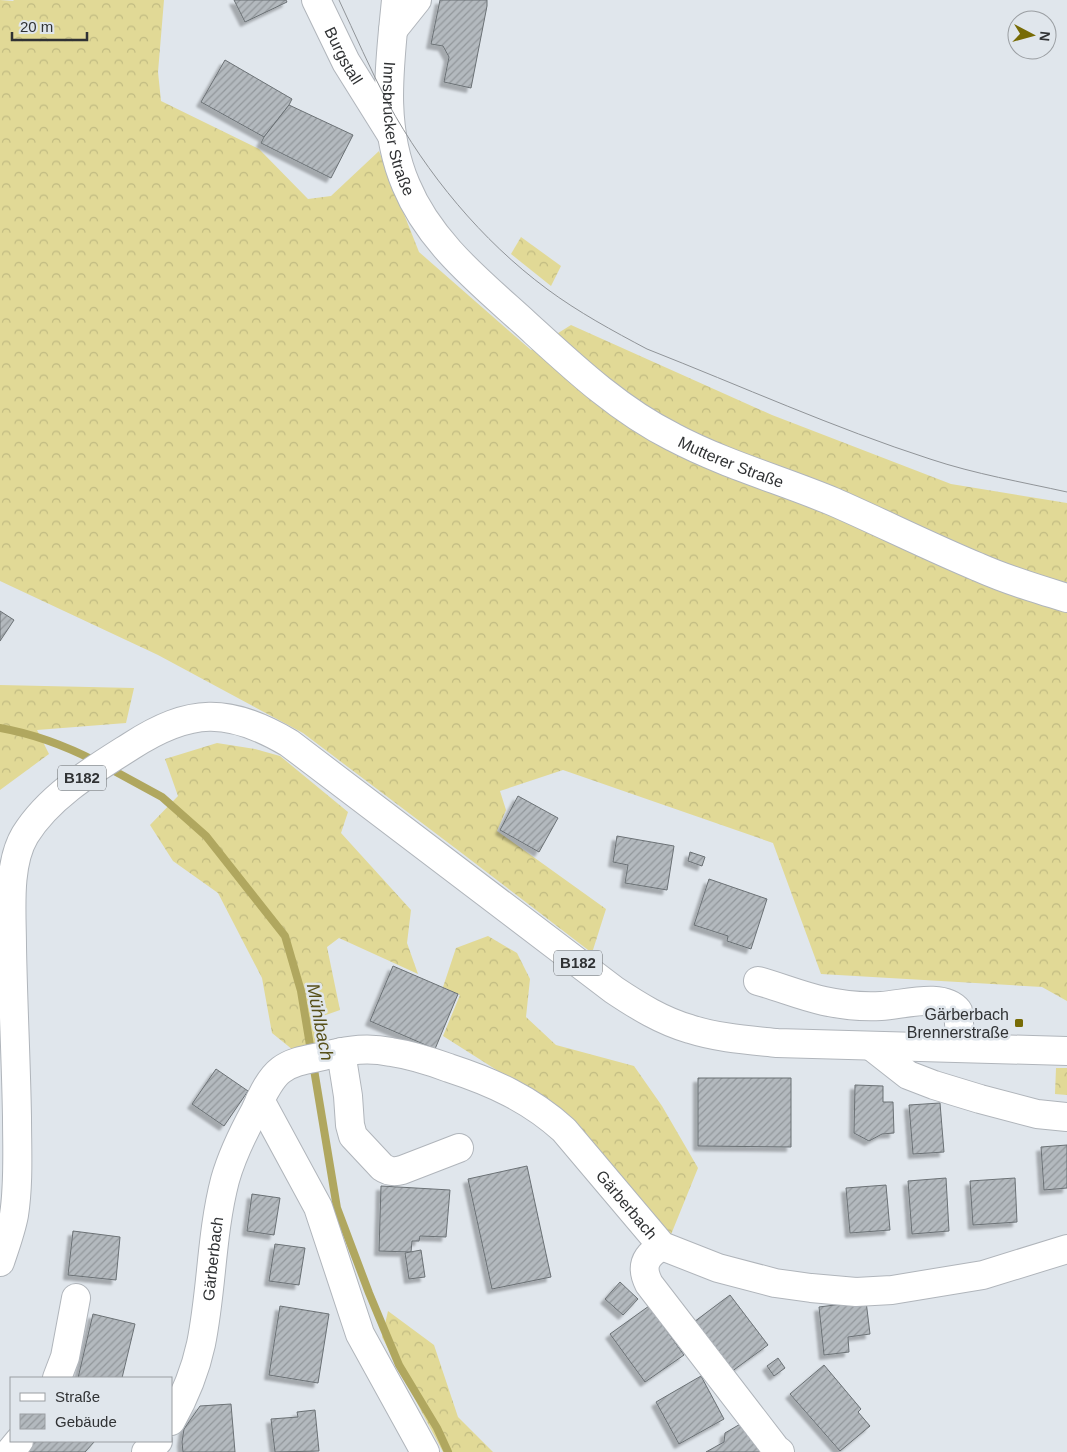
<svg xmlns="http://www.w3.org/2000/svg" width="1067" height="1452" font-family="Helvetica,sans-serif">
<defs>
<pattern id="forest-crowns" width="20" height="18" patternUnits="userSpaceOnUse" patternTransform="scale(1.25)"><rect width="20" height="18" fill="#e1d996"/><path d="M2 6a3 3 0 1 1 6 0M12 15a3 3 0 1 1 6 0" fill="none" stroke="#c1bb82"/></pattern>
<pattern id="building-hatch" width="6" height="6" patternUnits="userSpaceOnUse" patternTransform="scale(1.25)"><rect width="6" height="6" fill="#b3b9be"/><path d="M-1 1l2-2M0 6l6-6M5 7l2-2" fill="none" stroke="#92979b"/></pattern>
<filter id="shadow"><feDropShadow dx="-4.5" dy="4.5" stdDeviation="1" flood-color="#0004"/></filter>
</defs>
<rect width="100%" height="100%" fill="#e0e6ec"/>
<g fill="url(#forest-crowns)">
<polygon points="0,0 13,1 14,0 164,0 158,72 161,101 259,149 308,199 331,196 379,151 419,252 531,350 571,325 772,415 951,484 1067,503 1067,1001 1042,987 821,974 773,843 563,770 500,791 506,810 497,831 606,909 592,953 463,854 303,733 158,655 0,581"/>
<polygon points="521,237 561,266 551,286 511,254"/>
<polygon points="0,685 134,688 126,723 37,730 49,754 0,790"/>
<polygon points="217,743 255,749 280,756 348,812 341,833 411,910 407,943 418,974 339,938 327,947 340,1010 323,1016 328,1043 293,1050 272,1033 262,978 218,893 173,861 150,825 178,796 165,759"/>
<polygon points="488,936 517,953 530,979 526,1017 556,1045 634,1066 662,1106 698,1168 670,1237 536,1095 443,1036 460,995 443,987 456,948"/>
<polygon points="1056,1068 1067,1068 1067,1095 1055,1094"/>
<polygon points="388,1311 434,1345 458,1417 493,1452 443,1452 382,1337"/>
</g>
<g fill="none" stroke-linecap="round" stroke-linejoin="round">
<g stroke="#b0a75f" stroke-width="8">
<path d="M0 728C34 734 66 746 97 762"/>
<polyline points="107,767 162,797 206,836 285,936 301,991 337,1208 369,1293 399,1365 437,1428 448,1452"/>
</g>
</g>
<g fill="url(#building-hatch)" stroke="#6b7175" filter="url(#shadow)">
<polygon points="234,0 286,0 287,2 245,22"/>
<polygon points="440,0 487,0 487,6 471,88 444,82 449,57 443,46 431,44"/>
<polygon points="225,60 292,99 289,105 264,137 201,102"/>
<polygon points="289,105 353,135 331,178 261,143 264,137"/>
<polygon points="0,611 14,620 0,641"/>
<polygon points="518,796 558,818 539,852 500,830"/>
<polygon points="617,836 674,846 667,890 625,883 628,865 613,862"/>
<polygon points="690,852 705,857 702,866 688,861"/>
<polygon points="709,879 767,899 751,949 727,941 728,936 694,925"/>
<polygon points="393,966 458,994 435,1049 370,1021"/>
<polygon points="216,1069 248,1091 224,1126 192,1104"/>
<polygon points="698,1078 791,1078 791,1147 698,1146"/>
<polygon points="855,1085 883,1086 883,1102 893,1102 894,1133 882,1134 869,1141 854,1133"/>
<polygon points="940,1103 944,1152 913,1154 909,1105"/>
<polygon points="1067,1145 1067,1188 1044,1190 1041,1147"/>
<polygon points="527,1166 551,1277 492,1289 468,1179"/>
<polygon points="946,1178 949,1231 912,1234 908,1181"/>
<polygon points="1015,1178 1017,1222 973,1225 970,1181"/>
<polygon points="886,1185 890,1230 850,1233 846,1188"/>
<polygon points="381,1186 450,1190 446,1237 420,1236 419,1241 412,1241 411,1252 379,1251"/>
<polygon points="252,1194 280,1198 274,1235 247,1231"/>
<polygon points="73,1231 120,1237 116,1280 68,1275"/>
<polygon points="275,1244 305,1248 299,1285 269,1281"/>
<polygon points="421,1250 425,1277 409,1279 405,1253"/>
<polygon points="620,1282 638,1299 623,1315 605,1299"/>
<polygon points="730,1295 768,1345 731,1372 694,1322"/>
<polygon points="866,1301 870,1334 848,1337 849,1352 824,1355 819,1307"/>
<polygon points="280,1306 329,1314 318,1383 269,1375"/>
<polygon points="649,1306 684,1355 645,1382 610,1334"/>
<polygon points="93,1314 135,1324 122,1378 78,1378"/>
<polygon points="778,1358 785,1368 774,1376 767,1366"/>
<polygon points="824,1365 861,1409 858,1412 870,1426 840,1451 790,1394"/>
<polygon points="701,1376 724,1419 679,1444 656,1402"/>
<polygon points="231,1404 235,1452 183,1452 182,1442 184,1429 200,1406"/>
<polygon points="315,1410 319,1451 275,1452 271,1419 298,1417 297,1412"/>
<polygon points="742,1423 763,1452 706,1452 724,1442 725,1433"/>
<polygon points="34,1441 95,1441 85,1452 24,1452"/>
</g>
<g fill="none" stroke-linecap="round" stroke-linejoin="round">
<defs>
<g id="minor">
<path id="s1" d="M316 0 346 62 391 134"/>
<polyline points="393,30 417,0"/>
<path d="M758 981C780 987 801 996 824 1001 842 1005 862 1007 881 1006 903 1005 943 992 958 1011L961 1048"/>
<polyline points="871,1046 908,1075 934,1085 980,1099 1037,1114 1067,1117"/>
<path d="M341 1052 348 1096 350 1125 353 1136 382 1167C389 1172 395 1172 402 1170L459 1148"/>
<polyline points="260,1100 318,1207 360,1334 425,1452"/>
<path d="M662 1246C645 1256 640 1266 649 1284L776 1449 780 1452"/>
<polyline points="57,1378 65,1357 76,1298"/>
<path id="s2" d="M171 1421C185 1396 195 1372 201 1344 212 1290 211 1234 225 1180 232 1155 243 1133 255 1111 261 1098 269 1079 281 1070 294 1060 312 1059 328 1055 351 1050 367 1047 391 1052 411 1055 430 1061 449 1068 492 1082 530 1099 564 1130L662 1246 718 1268 775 1283 811 1288 856 1292 892 1290 983 1275 1067 1249"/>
<polyline points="10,1452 19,1441"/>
<polyline points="146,1452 158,1441"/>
</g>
<g id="major">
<path id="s3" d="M396 0C390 64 380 124 406 185 430 243 480 282 525 323 571 365 617 409 673 437 724 464 781 480 834 502 882 523 930 547 978 567 1007 580 1037 589 1067 598"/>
<path d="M0 1262C5 1247 11 1231 14 1215 19 1182 17 1149 17 1117 16 1060 13 1003 12 947 12 913 7 865 25 835 49 796 93 770 131 746 190 708 228 707 289 743L614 990C638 1006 662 1021 690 1029 718 1038 748 1040 777 1043L1067 1051"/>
</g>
</defs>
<use href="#minor" stroke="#b0b5bb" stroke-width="30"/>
<use href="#major" stroke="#b0b5bb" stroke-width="30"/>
<use href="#minor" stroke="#fff" stroke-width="28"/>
<use href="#major" stroke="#fff" stroke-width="28"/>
<path stroke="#909498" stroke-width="1" d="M339 0C355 34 370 69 388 103 427 174 481 240 547 289 578 312 613 331 647 349 741 386 834 428 930 459 975 474 1022 482 1067 492"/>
</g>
<rect fill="#776b05" stroke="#e0e6ec" stroke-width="2" x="1014" y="1018" width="10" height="10" rx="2.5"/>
<g text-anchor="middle" stroke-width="5" stroke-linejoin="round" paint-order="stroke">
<g fill="#e0e6ec" stroke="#65686b" stroke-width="1">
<rect x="58" y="765.5" width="48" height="25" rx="4"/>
<rect x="554" y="950.5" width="48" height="25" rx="4"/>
</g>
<g font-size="15" font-weight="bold" fill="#303234">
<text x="82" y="783">B182</text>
<text x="578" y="968">B182</text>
</g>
<g font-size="16" fill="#303234" stroke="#e0e6ec">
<text dy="6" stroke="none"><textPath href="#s1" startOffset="62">Burgstall</textPath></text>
<text dy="6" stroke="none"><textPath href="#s3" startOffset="130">Innsbrucker Straße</textPath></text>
<text dy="6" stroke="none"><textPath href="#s3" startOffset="622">Mutterer Straße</textPath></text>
<text dy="6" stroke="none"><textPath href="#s2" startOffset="776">Gärberbach</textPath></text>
<text dy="6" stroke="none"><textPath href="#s2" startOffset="169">Gärberbach</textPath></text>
</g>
<g font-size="16" fill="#303234" stroke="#e0e6ec" text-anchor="end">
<text x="1009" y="1020">Gärberbach<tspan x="1009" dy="18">Brennerstraße</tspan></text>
</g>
<g font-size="18" font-style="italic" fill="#575019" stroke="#e0e6ec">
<text transform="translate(320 1022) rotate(79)" y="6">Mühlbach</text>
</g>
</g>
<rect x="10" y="1377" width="162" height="65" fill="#e0e6ec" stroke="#9a9ea2"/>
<rect x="20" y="1393" width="25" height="8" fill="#ffffff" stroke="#9a9ea2"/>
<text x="55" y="1402" font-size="15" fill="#303234">Straße</text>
<rect x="20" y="1414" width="25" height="15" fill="url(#building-hatch)" stroke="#9a9ea2"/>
<text x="55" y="1427" font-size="15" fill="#303234">Gebäude</text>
<g transform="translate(1032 35) rotate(96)"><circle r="24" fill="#e0e6ec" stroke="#9a9ea2"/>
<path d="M0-4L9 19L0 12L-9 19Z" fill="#776b05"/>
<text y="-8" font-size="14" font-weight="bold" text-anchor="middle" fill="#303234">N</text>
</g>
<path d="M12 32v8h75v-8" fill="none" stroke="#303234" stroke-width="2.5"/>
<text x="20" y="32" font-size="15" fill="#303234" stroke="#e0e6ec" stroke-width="4" paint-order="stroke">20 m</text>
</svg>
